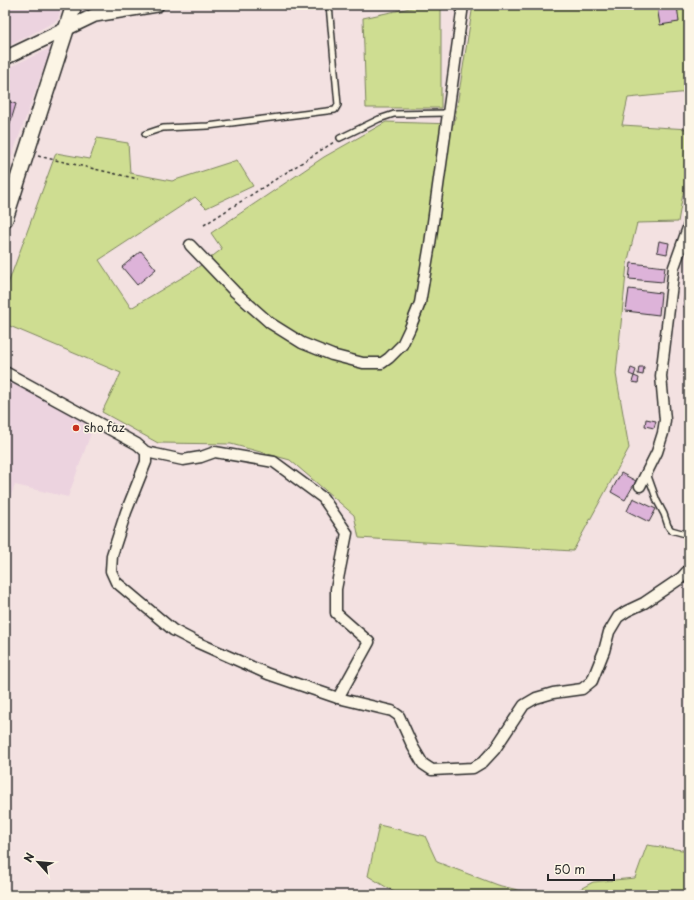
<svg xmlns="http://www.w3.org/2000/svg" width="694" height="900" font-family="'Playpen Sans',sans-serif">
<rect width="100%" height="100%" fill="#f3e1e1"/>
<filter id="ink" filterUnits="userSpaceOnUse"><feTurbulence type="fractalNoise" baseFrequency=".025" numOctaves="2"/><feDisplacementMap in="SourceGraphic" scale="8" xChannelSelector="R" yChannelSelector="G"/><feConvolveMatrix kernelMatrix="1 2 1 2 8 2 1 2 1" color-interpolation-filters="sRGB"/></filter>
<g filter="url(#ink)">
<g fill="#ecd3df">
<polygon points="5,5 62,5 58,20 5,48"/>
<polygon points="51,48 5,175 5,69"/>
<polygon points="5,377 96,419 68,497 15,485 5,510"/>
</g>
<g fill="#cedd91" stroke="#7c845e">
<polygon points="424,5 441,5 441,108 366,108 363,18"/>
<polygon points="473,5 689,5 689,92 628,98 622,125 689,129 689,160 678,222 637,223 627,264 616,374 629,448 573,551 359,538 354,515 290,460 231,444 158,443 102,412 121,373 5,324 5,292 56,153 90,159 97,138 128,143 130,173 172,181 237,160 253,186 206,208 195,197 99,260 131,308 193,271 222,249 211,233 324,157 386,122 454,124"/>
<polygon points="379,825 425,836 437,862 497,885 539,895 399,895 368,876"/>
<polygon points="647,845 689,851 689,895 569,895 593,882 635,878"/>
</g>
<g fill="#ddb3d9" stroke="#2b2b2b">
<polygon points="677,5 679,22 660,25 657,7"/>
<polygon points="5,100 16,104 9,127 5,126"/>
<polygon points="659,241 669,243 667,254 657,252"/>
<polygon points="141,251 156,269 137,285 122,267"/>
<polygon points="631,263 665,267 663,282 629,279"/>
<polygon points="629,289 661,293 659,315 626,311"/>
<polygon points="685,294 689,295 689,307 683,306"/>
<polygon points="639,367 644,367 643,375 638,374"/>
<polygon points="631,368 636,370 634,376 629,374"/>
<polygon points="634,376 639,378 638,383 632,382"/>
<polygon points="646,419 656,421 654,428 645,426"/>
<polygon points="621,473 636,481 625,500 611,492"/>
<polygon points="633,498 656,509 649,522 627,511"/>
</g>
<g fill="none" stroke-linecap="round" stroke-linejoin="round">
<defs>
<g id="service">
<polyline points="145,134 163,128 208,126 335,110 338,105 329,5"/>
<polyline points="340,138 379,119 394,114 448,113"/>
<polyline points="647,473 657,501 664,514 668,526 671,530 689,535"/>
</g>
<g id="minor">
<polyline points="190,245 235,292 270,323 302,343 332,355 363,363 382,363 389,358 402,345 410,328 420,303 430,244 463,5"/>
<polyline points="5,372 137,444 146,452 146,462 126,512 112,555 111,571 116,582 173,630 194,641 268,674 338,698 392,711 399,716 413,747 423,764 432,770 473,768 483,762 495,749 524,705 536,698 553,693 582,689 592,681 604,651 609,632 618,617 627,611 644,603 681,578 689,569"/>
<polyline points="146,452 183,460 201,457 215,452 274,462 323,498 347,533 336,589 336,613 369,642 338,698"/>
<polyline points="640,486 657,452 663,433 665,420 661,376 674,267 689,225"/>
</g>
<polyline id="tertiary" points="5,58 95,15 157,5"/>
<polyline id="secondary" points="5,219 74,5"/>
</defs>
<use href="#service" stroke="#2b2b2b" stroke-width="8"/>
<use href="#minor" stroke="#2b2b2b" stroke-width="13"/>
<use href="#tertiary" stroke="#2b2b2b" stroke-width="16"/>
<use href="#secondary" stroke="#2b2b2b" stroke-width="18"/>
<g stroke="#2b2b2b" stroke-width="1.5" stroke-dasharray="3 3" stroke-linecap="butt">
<polyline points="38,156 138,179"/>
<polyline points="204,225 334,142"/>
</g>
<use href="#service" stroke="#fcf5e5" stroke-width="5"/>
<use href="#minor" stroke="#fcf5e5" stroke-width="10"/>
<use href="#tertiary" stroke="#fcf5e5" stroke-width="13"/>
<use href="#secondary" stroke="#fcf5e5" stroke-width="15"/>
</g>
</g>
<circle fill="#c8321e" stroke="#fcf5e5" stroke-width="1.5" cx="76" cy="428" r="4"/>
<g text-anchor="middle" stroke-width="3" stroke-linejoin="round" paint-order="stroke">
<g font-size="12" fill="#2b2b2b" stroke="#fcf5e5" text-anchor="start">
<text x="84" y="432">sho faz</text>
</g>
</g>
<rect width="694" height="900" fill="none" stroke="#fcf5e5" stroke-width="20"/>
<rect x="10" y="10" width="674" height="880" fill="none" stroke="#2b2b2b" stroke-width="1.5" filter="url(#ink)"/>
<g transform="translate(38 862) rotate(297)" stroke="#fcf5e5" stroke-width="3" paint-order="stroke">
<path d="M0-3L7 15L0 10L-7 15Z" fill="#2b2b2b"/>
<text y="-6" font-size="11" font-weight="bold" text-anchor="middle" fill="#2b2b2b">N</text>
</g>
<path d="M548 874v6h66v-6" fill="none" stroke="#2b2b2b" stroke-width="2"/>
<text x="554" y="874" font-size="12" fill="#2b2b2b" stroke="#fcf5e5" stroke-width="3" paint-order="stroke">50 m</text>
</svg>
